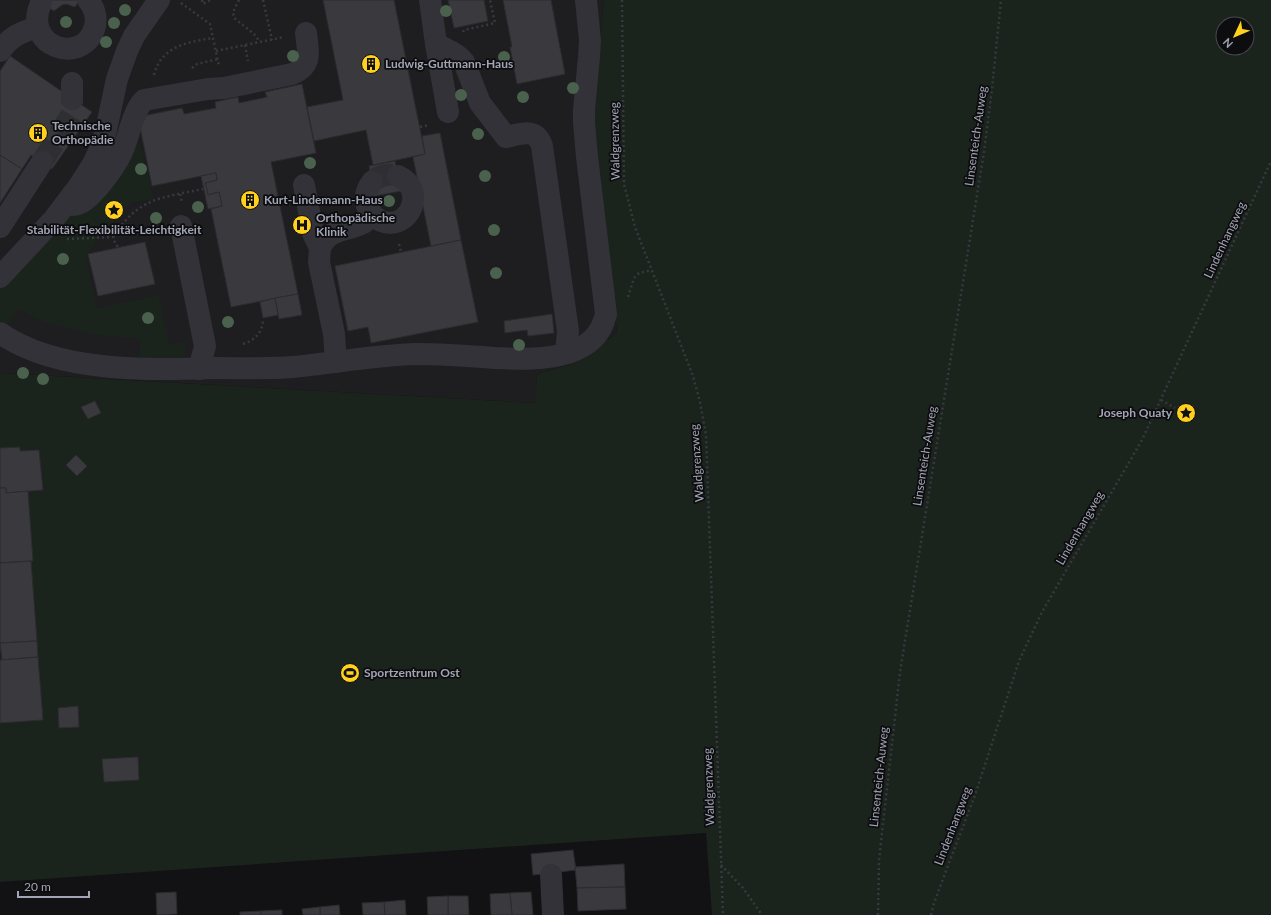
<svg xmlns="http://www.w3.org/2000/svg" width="1271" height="915" font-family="Lato,sans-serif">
<rect width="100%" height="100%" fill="#121113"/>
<polygon fill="#1e1d20" points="0,0 604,0 592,117 617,333 574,363 537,374 536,403 0,373"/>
<g fill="#1b231d" fill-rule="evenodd">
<path d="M604 0H1271V915H712L706 833 0 882V373L535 403 537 374 574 363 617 333 592 117ZM1223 24H1247V48H1223Z"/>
<polygon points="131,142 140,143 154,199 131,203 97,239 86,258 97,308 159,295 169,345 187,341 184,363 140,358 140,339 88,334 44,322 18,309 7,327 0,321 0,284"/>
</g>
<g fill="#39393e" stroke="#2c2b2f">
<polygon points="36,0 80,0 75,7 66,4 62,5 54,11"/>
<polygon points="323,0 394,0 425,154 373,165 366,130 314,141 307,107 343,100"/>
<polygon points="448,0 484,0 488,21 454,28"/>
<polygon points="503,0 551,0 565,74 517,84 510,47 512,47"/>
<polygon points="10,56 92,112 52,169 31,155 22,169 0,155 0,71"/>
<polygon points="302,84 316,153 271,162 298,294 231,307 211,209 222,206 219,192 208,195 205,183 217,180 216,173 152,186 138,117 182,108 184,114 216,108 215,102 238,97 239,103 267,97 265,92"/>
<polygon points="440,133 461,240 431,246 413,157 425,154 422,136"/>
<polygon points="0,155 22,169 0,203"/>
<polygon points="395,161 401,191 375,196 369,166"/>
<polygon points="216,173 217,180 205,183 207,189 208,195 219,192 222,206 208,209 201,176"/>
<polygon points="461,240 478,322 371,343 368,327 348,331 335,266"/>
<polygon points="145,242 155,284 98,296 88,254"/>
<polygon points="298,294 302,315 279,319 275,298"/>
<polygon points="275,298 278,315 263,318 260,302"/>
<polygon points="552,314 554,333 528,336 527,330 505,333 504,321"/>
<polygon points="95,401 101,413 88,419 81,407"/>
<polygon points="20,447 20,451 39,450 43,490 6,493 6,488 0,488 0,448"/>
<polygon points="76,455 87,466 77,476 66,465"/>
<polygon points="0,488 6,488 6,493 28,491 33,561 0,563"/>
<polygon points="31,561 37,641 0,643 0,563"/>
<polygon points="37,641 38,657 2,660 0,643"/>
<polygon points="38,657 43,720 0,723 0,660"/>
<polygon points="78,706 79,727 59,728 58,708"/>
<polygon points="138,757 139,780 104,782 102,759"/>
<polygon points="573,850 576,870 533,875 531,854"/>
<polygon points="624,864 625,887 577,888 575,867"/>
<polygon points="625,887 626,909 578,911 577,888"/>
<polygon points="176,892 177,914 157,915 156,893"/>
<polygon points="531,892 533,915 512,915 510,893"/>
<polygon points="510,893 512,915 491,915 490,894"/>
<polygon points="448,896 468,896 469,915 448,915"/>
<polygon points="448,896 448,915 428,915 427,897"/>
<polygon points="405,900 406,915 385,915 384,902"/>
<polygon points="384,902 385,915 363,915 362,903"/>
<polygon points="339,905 340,915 320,915 320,907"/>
<polygon points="320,907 320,915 303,915 302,909"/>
<polygon points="282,910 282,915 261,915 261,911"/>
<polygon points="261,911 261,915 240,915 240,912"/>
</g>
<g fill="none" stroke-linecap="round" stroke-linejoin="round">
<g stroke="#2f2f33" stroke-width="22" stroke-dasharray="22 11" stroke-linecap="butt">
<polyline points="42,162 72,114 72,99"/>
<path d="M372 182C379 175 388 173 398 176"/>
</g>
<g stroke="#383940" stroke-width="2.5" stroke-dasharray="2 3" stroke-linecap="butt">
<polyline points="202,0 203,4 211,0"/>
<polyline points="239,0 233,12 234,18 254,34 260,42"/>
<polyline points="263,0 272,40"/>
<polyline points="622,0 624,184 635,227 693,376 700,402 706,435 723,915"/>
<polyline points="181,3 210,24 219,66"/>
<polyline points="463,32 464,30 495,23 490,0"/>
<polyline points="245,45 248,61"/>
<polyline points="216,51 284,37"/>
<polyline points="192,68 197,64 218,59"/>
<path d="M154 75C161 46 188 42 213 38"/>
<polyline points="420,127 429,125"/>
<polyline points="180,194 182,203"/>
<path d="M113 237C139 197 161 198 203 189"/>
<polyline points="67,239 113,237 115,243 118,247"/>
<polyline points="399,244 401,252"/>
<polyline points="628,297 634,278 639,273 652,270"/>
<path d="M243 344C255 340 262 333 263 321"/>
<polyline points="1161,400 1175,408"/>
<polyline points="721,865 743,888 762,915"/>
<polyline points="878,915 879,860 900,672 984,152 992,89 1001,0"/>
<polyline points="931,915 934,903 949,863 974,798 1019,661 1042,612 1142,440 1271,161"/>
</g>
<g stroke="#323238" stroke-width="22">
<polyline points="430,0 436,44 448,112"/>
<path d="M41 3C21 48 85 67 95 26 97 17 94 7 88 0"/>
<path d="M436 44C446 49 457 53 464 62L480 103 506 137C521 134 536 127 542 146L568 331 566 353"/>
<path d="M0 51C11 36 21 32 38 27"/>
<polyline points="72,99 72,83"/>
<path d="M372 182C366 190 364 199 368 208 371 214 375 218 381 221 409 232 428 190 398 176"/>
<polyline points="304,185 313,233 320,248 319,262 334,334 336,362"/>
<path d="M66 204C70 205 73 206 78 204 92 199 115 167 121 154 129 138 132 112 144 100L208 89 224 88 292 74C313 65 308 52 306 33"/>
<polyline points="181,226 205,346 199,369"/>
<polyline points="0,227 42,162"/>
<path d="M320 248C330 227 346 232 363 223 366 221 370 218 373 216"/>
<polyline points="0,277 54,219 79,186 93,164 101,147 106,130 117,79 127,51 134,36 159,0"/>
<path d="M0 333C57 373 150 370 216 368 242 368 267 369 293 367 334 363 375 355 416 354 442 354 469 356 495 358 520 359 544 360 568 353 588 346 601 336 606 314L587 157 584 123V110L589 57 590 40 586 0"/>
<polyline points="551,875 553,915"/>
</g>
</g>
<g fill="#4a614e">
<circle cx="125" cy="10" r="6"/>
<circle cx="446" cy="11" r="6"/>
<circle cx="66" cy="22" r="6"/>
<circle cx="114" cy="23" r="6"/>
<circle cx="106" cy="42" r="6"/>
<circle cx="293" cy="56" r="6"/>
<circle cx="504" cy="57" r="6"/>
<circle cx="573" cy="88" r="6"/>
<circle cx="461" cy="95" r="6"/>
<circle cx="523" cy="97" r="6"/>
<circle cx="478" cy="134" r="6"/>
<circle cx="310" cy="163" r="6"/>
<circle cx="141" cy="169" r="6"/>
<circle cx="485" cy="176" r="6"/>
<circle cx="389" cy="201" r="6"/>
<circle cx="198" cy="207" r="6"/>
<circle cx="156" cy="218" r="6"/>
<circle cx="494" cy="230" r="6"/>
<circle cx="63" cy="259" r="6"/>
<circle cx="496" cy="273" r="6"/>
<circle cx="148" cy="318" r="6"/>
<circle cx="228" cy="322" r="6"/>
<circle cx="519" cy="345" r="6"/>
<circle cx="23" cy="373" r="6"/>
<circle cx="43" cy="379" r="6"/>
</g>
<defs>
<symbol id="building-disc" viewBox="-11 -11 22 22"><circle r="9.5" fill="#ffd01e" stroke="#0d0c0e"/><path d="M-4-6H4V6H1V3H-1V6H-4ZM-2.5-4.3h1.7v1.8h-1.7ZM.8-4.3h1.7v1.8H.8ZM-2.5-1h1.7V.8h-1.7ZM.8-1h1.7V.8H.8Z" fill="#111"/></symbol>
<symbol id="sight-disc" viewBox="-11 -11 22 22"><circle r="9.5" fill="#ffd01e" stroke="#0d0c0e"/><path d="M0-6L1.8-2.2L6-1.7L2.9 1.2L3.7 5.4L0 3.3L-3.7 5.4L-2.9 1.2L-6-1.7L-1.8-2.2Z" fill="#111"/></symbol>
<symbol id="hospital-disc" viewBox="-11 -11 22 22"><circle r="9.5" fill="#ffd01e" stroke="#0d0c0e"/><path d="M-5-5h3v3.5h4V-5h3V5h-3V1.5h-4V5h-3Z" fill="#111"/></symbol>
<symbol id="stadium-disc" viewBox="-11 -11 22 22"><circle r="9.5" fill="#ffd01e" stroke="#0d0c0e"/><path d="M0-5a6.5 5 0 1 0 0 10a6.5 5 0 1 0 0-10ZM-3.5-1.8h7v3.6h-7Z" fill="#111"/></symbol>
</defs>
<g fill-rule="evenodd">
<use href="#building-disc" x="360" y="53" width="22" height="22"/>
<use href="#building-disc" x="27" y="122" width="22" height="22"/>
<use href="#building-disc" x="239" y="189" width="22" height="22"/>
<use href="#sight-disc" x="103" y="199" width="22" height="22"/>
<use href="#hospital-disc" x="291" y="214" width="22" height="22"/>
<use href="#sight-disc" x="1175" y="402" width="22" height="22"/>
<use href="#stadium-disc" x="339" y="662" width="22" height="22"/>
</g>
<g text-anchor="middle" stroke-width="3.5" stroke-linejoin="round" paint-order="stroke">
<g font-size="12" font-weight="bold" fill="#a2a5b5" stroke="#0d0c0e" text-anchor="start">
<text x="385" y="68">Ludwig-Guttmann-Haus</text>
<text x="52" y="130">Technische<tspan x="52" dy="14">Orthopädie</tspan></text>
<text x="264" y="204">Kurt-Lindemann-Haus</text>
<text x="316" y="222">Orthopädische<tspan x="316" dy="14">Klinik</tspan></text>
<text x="114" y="234" text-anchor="middle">Stabilität-Flexibilität-Leichtigkeit</text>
<text x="1172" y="417" text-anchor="end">Joseph Quaty</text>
<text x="364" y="677">Sportzentrum Ost</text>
</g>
<g font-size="12" fill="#a2a5b5" stroke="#0d0c0e">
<text transform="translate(976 136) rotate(-82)" y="4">Linsenteich-Auweg</text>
<text transform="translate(615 141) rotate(-91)" y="4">Waldgrenzweg</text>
<text transform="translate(1225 240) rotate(-65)" y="4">Lindenhangweg</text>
<text transform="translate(925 456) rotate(-81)" y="4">Linsenteich-Auweg</text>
<text transform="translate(697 463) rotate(-94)" y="4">Waldgrenzweg</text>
<text transform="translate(1080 528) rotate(-60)" y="4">Lindenhangweg</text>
<text transform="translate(879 777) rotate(-84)" y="4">Linsenteich-Auweg</text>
<text transform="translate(709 787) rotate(-92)" y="4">Waldgrenzweg</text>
<text transform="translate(953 826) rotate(-69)" y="4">Lindenhangweg</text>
</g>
</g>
<g transform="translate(1235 36) rotate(226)"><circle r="19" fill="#0d0c0e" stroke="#494951"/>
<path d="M0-3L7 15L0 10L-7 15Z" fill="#ffd01e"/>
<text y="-6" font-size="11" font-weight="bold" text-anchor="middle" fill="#a2a5b5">N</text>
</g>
<path d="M18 891v6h71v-6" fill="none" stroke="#a2a5b5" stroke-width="2"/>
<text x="24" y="891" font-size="12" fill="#a2a5b5" stroke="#0d0c0e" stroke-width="3" paint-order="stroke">20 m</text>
</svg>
